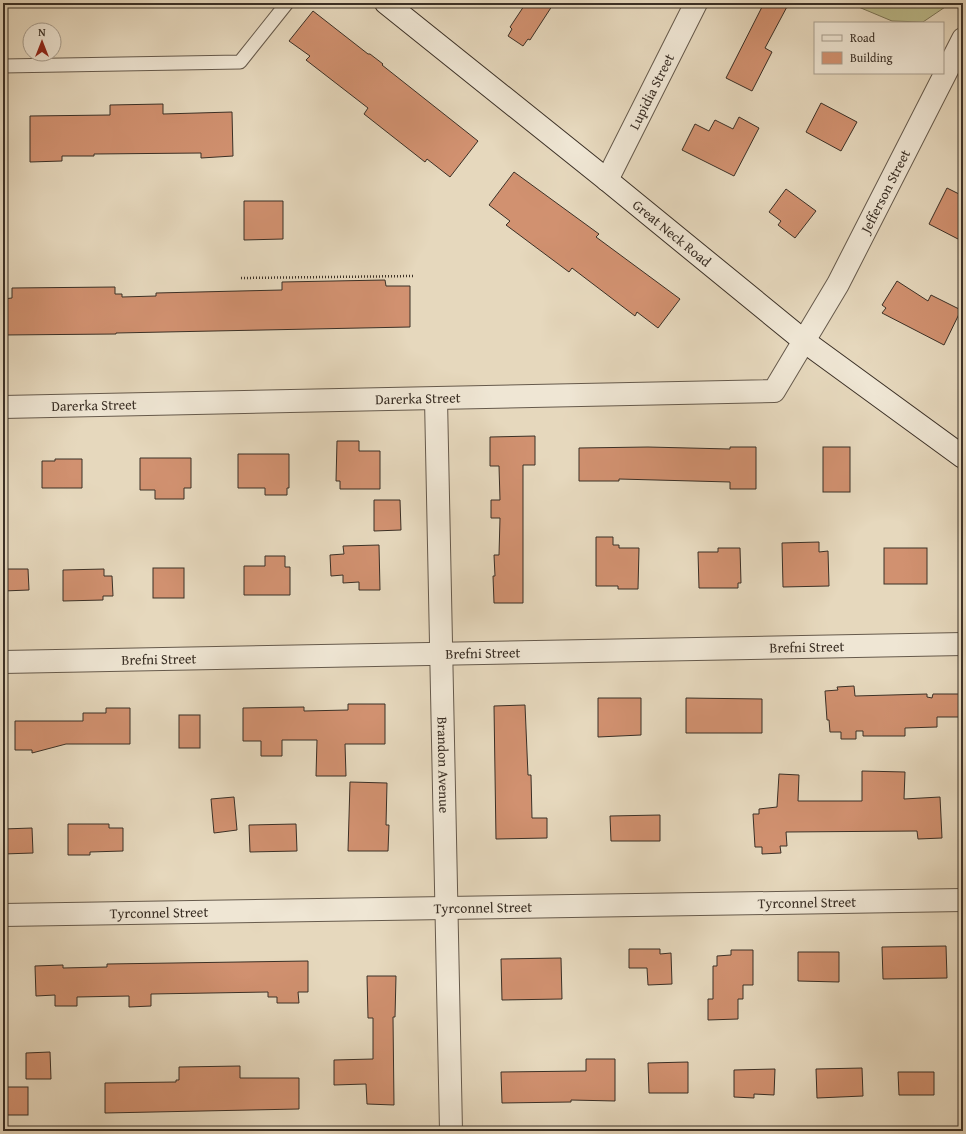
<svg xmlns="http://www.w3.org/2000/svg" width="966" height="1134" font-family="'Gentium Book Plus',serif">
<rect width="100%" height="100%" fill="#e6d8bd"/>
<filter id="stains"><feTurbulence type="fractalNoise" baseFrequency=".005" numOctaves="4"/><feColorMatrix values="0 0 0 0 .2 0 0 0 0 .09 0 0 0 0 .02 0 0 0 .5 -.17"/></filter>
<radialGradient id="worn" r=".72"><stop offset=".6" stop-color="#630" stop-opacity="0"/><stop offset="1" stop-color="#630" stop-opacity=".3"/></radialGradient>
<polygon fill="#bcbc8c" stroke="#7c7659" points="849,3 951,3 923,22 892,21"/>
<g fill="#d19170" stroke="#3b3026">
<polygon points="526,3 554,3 530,40 528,39 523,46 508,36 512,29 510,27"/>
<polygon points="764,3 789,3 765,48 772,52 752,91 726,78"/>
<polygon points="313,11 368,54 370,54 383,64 382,65 478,141 450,177 427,159 425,162 364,114 368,108 306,60 310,56 289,41"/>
<polygon points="821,103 857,122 841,151 806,132"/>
<polygon points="163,104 163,114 232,112 233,156 201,158 201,153 94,154 94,156 62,156 62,161 30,162 30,116 110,115 110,105"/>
<polygon points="739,117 759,128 734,176 682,150 695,124 709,131 715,120 733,129"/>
<polygon points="514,172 599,234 596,237 680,299 658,328 637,312 635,316 572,268 569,272 506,225 510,221 489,205"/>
<polygon points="947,188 963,196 963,229 958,239 929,224"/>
<polygon points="786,189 816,211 795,238 778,225 781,221 769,212"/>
<polygon points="244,201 283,201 283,239 244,240"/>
<polygon points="385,280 386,286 410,286 410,327 116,333 116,334 3,335 3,299 12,298 12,288 115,287 115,294 122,294 122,297 156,296 156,293 282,290 282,282"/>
<polygon points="897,281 928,301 931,295 961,310 944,345 882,313 886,308 882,305"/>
<polygon points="535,436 535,465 523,465 523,603 494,603 493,576 495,576 494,555 499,555 500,518 491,518 491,500 500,500 499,466 490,466 490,437"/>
<polygon points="337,441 359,441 359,451 380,451 380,489 340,489 340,481 336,481"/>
<polygon points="648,447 730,449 730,447 756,447 756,489 730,489 730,482 619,479 619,481 579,481 579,448"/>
<rect x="823" y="447" width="27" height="45"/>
<polygon points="238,454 289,454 289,488 287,488 287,495 265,495 265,488 238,488"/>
<polygon points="140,458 191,458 191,488 184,488 184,499 155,499 155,490 140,490"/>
<polygon points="55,459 82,459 82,488 42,488 42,461 55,461"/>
<polygon points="374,500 400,500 401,530 374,531"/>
<polygon points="596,537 613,537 613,545 619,545 619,548 639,548 638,589 618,589 618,586 596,586"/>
<polygon points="819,542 819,552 828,551 829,586 783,587 782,543"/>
<polygon points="379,545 380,590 359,590 359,582 343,583 343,575 331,576 330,555 344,554 343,546"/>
<polygon points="718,548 740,548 741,583 738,583 738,588 699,588 698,552 718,552"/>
<rect x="884" y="548" width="43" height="36"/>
<polygon points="265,556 285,556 285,567 290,567 290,595 244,595 244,566 265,566"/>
<rect x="153" y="568" width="31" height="30"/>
<polygon points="3,569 28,569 29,590 3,591"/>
<polygon points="104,569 104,576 112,576 113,596 103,596 103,600 63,601 63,570"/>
<polygon points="854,686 855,696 927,694 927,697 932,698 933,694 963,694 963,717 937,717 937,727 905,728 905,736 863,736 863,731 856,731 856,739 841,739 841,732 830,732 829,720 827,720 825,691 838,690 837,687"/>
<polygon points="598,698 641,698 641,735 598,737"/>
<polygon points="686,698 762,699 762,733 686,733"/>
<polygon points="348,704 385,704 385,744 345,744 346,776 316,776 317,740 282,740 282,756 261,756 261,741 243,741 243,708 304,707 304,711 348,710"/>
<polygon points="525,705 528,775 531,775 532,818 547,818 547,838 496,839 494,706"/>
<polygon points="106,708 130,708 130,744 66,744 32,753 32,750 15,750 15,721 83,721 83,713 106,713"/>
<rect x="179" y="715" width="21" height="33"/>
<polygon points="862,771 905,772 904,799 940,797 942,838 918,839 917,831 786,832 787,846 780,846 781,853 762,854 762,847 755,847 753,814 759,814 759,809 777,807 779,774 799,775 798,801 862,801"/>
<polygon points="350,782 387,783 386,825 389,825 388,851 348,851"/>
<polygon points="234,797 237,830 214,833 211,799"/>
<polygon points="660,815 660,841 611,841 610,816"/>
<polygon points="68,824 109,824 109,828 123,828 123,851 90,852 90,855 68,855"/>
<polygon points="296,824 297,851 250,852 249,825"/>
<polygon points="32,828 33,853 3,854 3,829"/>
<polygon points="946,946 947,978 883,979 882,947"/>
<polygon points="629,949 660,949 660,954 671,953 672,984 648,985 647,968 629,968"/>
<polygon points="731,950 753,950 753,985 743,985 743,999 738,999 738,1019 708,1020 708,999 713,999 713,966 717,966 717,956 731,955"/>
<polygon points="798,952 839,952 839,982 798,981"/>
<polygon points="561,958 562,999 502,1000 501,959"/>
<polygon points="308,961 308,992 298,992 299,1003 277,1003 277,997 268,997 268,992 151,994 151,1006 129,1007 129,996 77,997 77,1006 55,1006 55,995 36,996 35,966 63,965 63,968 107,967 107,964"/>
<polygon points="367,976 396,976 395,1017 393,1017 394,1105 367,1104 366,1084 334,1085 334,1060 373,1059 373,1018 368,1018"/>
<polygon points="50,1052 51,1079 26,1079 26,1053"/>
<polygon points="586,1059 615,1059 615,1101 571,1100 571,1102 502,1103 501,1072 586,1071"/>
<polygon points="688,1062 688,1093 649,1093 648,1063"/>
<polygon points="240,1066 240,1078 299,1078 299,1109 105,1113 105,1083 176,1082 176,1080 179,1080 179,1067"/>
<polygon points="862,1068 863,1096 817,1098 816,1069"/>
<polygon points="775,1069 774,1095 754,1094 754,1098 734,1097 734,1070"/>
<polygon points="898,1072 934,1072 934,1095 899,1095"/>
<rect x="3" y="1087" width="25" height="28"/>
</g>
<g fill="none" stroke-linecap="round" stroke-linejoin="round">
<defs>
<polyline id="lane" points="3,66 240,62 287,3"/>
<g id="street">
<path id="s1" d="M607 180 696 3"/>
<path id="s2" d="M436 399 451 1131"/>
<path id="s3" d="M3 407 774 391 838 284 963 39"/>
<path id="s4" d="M3 662 963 644"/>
<path id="s5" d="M3 915 963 900"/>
</g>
<g id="secondary">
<path id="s6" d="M386 3 607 180 804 341 963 457"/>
</g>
</defs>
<use href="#lane" stroke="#665a4c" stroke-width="15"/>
<use href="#street" stroke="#665a4c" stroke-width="24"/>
<use href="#secondary" stroke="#3b3026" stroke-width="24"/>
<polyline stroke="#3b3026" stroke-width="2.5" stroke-dasharray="1 2" stroke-linecap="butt" points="241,278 413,276"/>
<use href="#lane" stroke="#efe6d4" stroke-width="13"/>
<use href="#street" stroke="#efe6d4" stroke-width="22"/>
<use href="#secondary" stroke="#efe6d4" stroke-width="22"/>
</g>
<g text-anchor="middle" stroke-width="3.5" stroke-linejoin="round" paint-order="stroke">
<g font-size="14" fill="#3b3026" stroke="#efe6d4">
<text dy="5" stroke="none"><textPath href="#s1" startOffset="99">Lupidia Street</textPath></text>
<text dy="5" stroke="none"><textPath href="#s3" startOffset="1000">Jefferson Street</textPath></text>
<text dy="5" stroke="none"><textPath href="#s6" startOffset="367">Great Neck Road</textPath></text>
<text dy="5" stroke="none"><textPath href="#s3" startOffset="415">Darerka Street</textPath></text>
<text dy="5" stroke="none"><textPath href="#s3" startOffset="91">Darerka Street</textPath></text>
<text dy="5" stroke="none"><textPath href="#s4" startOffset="804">Brefni Street</textPath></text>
<text dy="5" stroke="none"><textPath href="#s4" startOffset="480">Brefni Street</textPath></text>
<text dy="5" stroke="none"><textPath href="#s4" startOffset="156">Brefni Street</textPath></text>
<text dy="5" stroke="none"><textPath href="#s2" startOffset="366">Brandon Avenue</textPath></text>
<text dy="5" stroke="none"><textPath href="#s5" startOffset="804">Tyrconnel Street</textPath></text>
<text dy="5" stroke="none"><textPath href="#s5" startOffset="480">Tyrconnel Street</textPath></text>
<text dy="5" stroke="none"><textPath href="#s5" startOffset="156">Tyrconnel Street</textPath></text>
</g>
</g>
<rect width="966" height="1134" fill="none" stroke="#e6d8bd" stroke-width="16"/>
<rect x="4" y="4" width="958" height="1126" fill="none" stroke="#3b3026" stroke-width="2"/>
<rect x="8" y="8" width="950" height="1118" fill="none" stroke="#3b3026"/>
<rect x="814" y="22" width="130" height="52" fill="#efe6d4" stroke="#a79d8e"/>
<rect x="822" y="35" width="20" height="6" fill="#efe6d4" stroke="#a79d8e"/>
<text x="850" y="42" font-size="12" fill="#3b3026">Road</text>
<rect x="822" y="52" width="20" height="12" fill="#d19170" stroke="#a79d8e"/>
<text x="850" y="62" font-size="12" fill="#3b3026">Building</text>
<g transform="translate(42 42)"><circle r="19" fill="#efe6d4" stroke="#a79d8e"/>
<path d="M0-3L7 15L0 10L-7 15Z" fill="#8f2418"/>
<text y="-6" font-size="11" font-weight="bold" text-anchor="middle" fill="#3b3026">N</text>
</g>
<rect width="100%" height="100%" filter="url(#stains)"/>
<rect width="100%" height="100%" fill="url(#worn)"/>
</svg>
